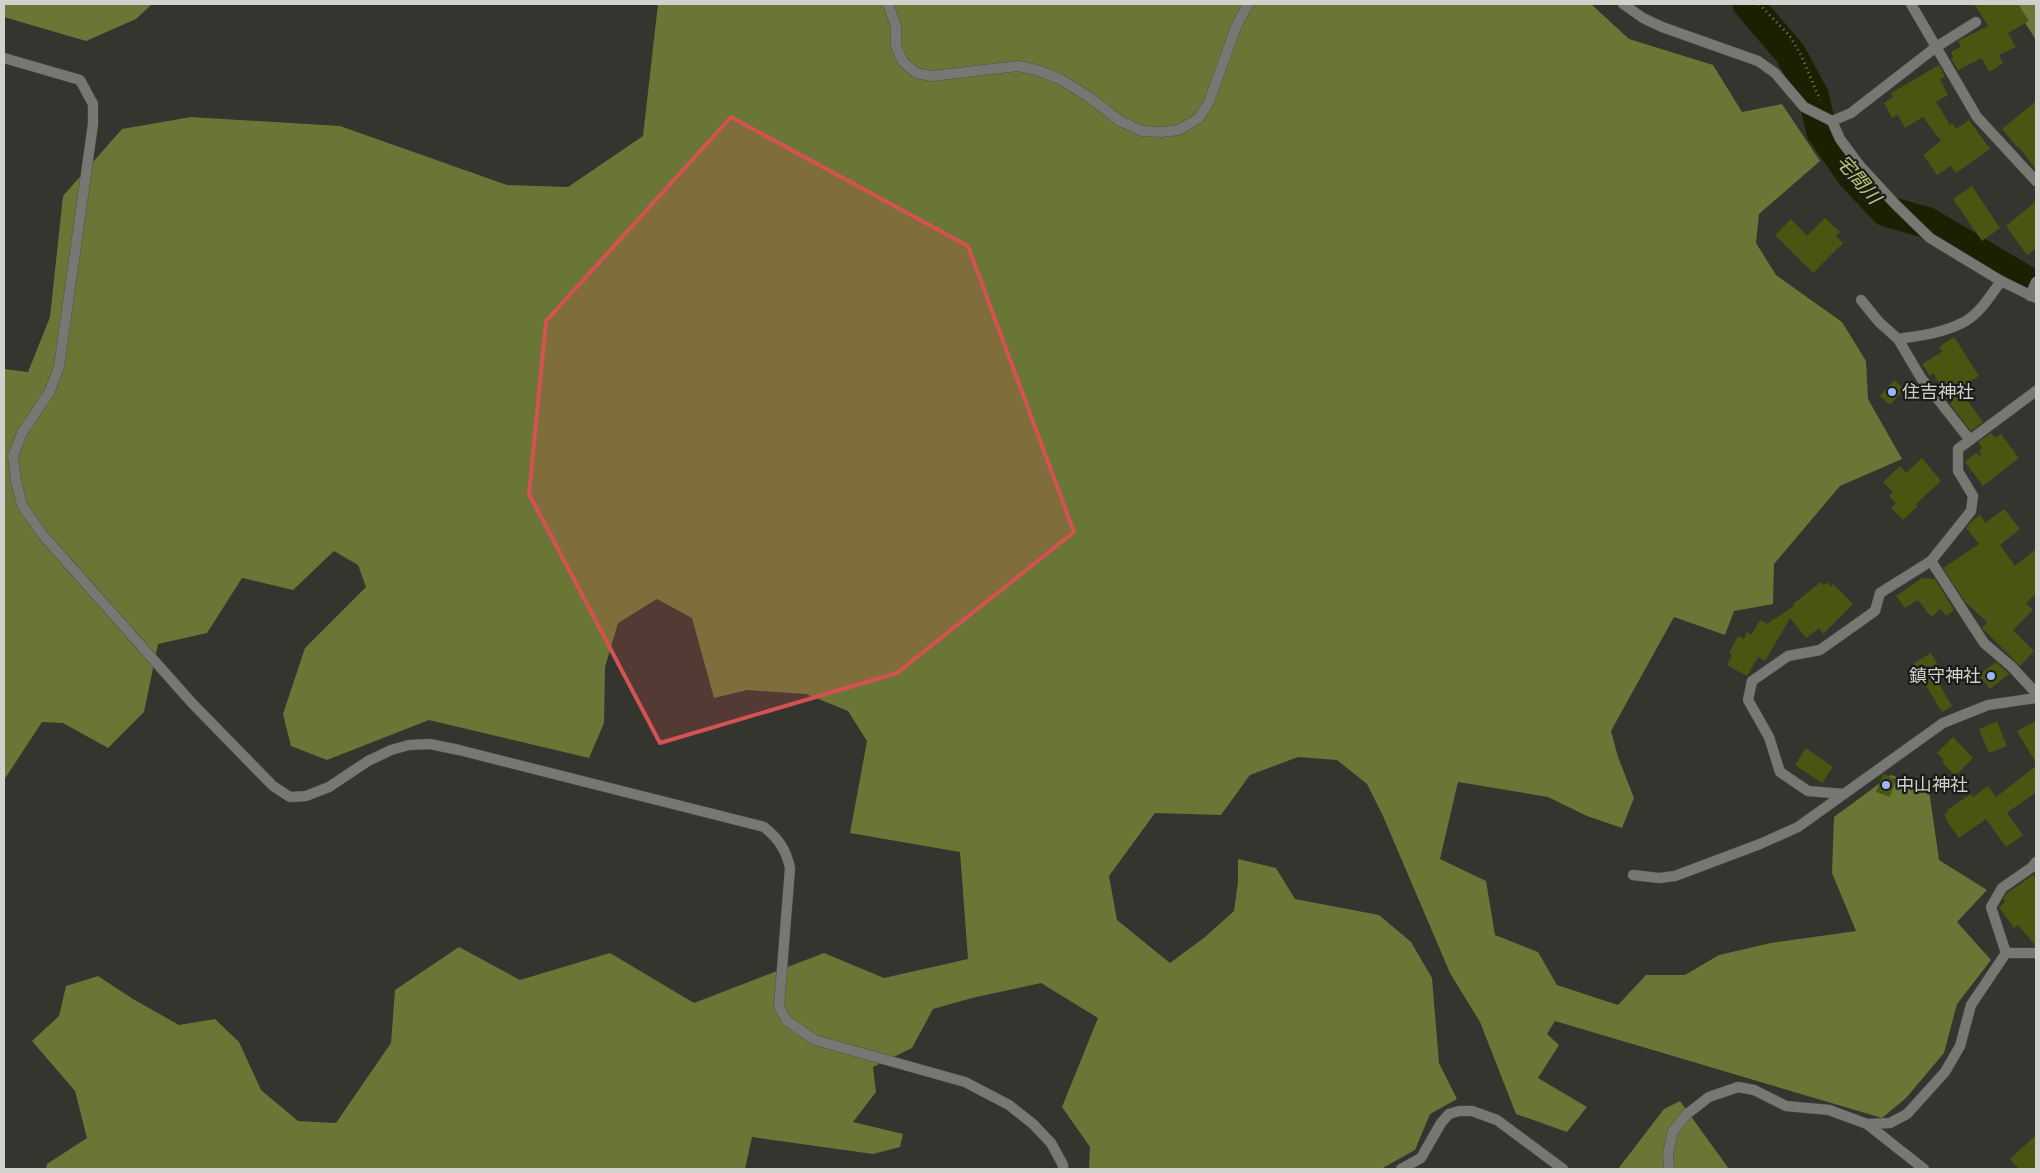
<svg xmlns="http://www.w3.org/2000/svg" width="2040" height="1173" font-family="'Open Sans','Noto Sans JP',sans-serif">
<rect width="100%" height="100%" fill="#33352e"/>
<g fill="#697636">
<polygon points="4,4 152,4 136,19 86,41 4,17"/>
<polygon points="658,4 1591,4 1629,39 1713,65 1742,112 1782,104 1820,161 1759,214 1756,243 1776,275 1842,322 1866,361 1868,399 1902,459 1840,486 1774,564 1773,604 1734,611 1725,635 1674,617 1611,731 1618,757 1634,798 1622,828 1587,816 1548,797 1458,782 1440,859 1486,881 1495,935 1538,952 1557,985 1618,1005 1646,975 1685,975 1719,955 1771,943 1856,931 1832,873 1834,817 1891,775 1929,790 1939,860 1987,890 1957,922 1991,960 1957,1004 1944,1053 1906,1098 1882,1118 1555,1021 1547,1034 1559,1045 1538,1078 1587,1107 1567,1132 1516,1114 1480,1022 1450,973 1383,816 1367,784 1337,760 1298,757 1250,775 1221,815 1155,813 1109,876 1117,920 1170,963 1205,937 1234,911 1238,882 1238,859 1276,868 1295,899 1379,915 1411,942 1432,978 1439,1063 1457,1099 1430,1114 1415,1150 1381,1169 1089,1169 1090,1147 1062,1107 1098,1018 1041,983 972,998 933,1009 912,1048 873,1067 876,1092 853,1122 903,1134 900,1147 873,1154 752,1137 745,1169 46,1169 47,1164 87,1138 75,1091 32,1041 59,1016 66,986 98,976 133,999 179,1025 215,1019 239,1042 261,1090 298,1121 336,1123 391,1043 395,990 459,947 520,980 610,953 694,1003 824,953 884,978 968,959 960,852 850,833 867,741 848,711 806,694 747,690 714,698 692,618 657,599 618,623 605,667 604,723 589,758 429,720 327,760 291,746 283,714 305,648 366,587 358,565 334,551 293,590 242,578 207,633 158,644 144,712 108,748 63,723 42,722 4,780 4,369 28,372 50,317 63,196 122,129 191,117 340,126 507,185 568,187 643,136"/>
<polygon points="2013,4 2036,4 2036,40"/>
<polygon points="1680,1101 1729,1169 1618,1169 1664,1109"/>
</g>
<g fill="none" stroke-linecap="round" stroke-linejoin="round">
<polyline stroke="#1b2000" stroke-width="31" points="1748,4 1790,53 1813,95 1822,132 1852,175 1886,211 1928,223 2036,287"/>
</g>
<g fill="#4a5512">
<polygon points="1974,4 2018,4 2029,21 2008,33 2016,47 1999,55 2003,63 1989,72 1982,58 1958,70 1951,59 1953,57 1951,52 1961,47 1958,41 1988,26"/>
<polygon points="1939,65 1945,77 1940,79 1948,95 1936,102 1950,125 1952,123 1956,129 1969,120 1990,149 1956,173 1951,166 1937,175 1923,155 1941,141 1923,117 1905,128 1898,115 1892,118 1884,103 1893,97 1891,93"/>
<polygon points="2036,101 2036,170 2019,147 2018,148 2002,129"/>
<polygon points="1972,186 2000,228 1982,241 1953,199"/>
<polygon points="2036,201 2036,248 2027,255 2006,226"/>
<polygon points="1825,218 1840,232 1836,236 1843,243 1813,273 1775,235 1791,219 1807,236"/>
<polygon points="1954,337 1979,376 1959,389 1983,422 1971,431 1950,404 1952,402 1933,373 1930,376 1922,364 1942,352 1939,347"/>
<polygon points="1894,380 1904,389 1890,405 1880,396"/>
<polygon points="1991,433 1995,438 2001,434 2019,458 1983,486 1965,462 1976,453 1980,456 1981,455 1979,451 1982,448 1978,442"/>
<polygon points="1922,458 1941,481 1916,504 1918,506 1903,520 1891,508 1896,503 1889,496 1893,492 1883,482 1900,466 1906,473"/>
<polygon points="2004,509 2020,529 2000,545 2015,566 2036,549 2036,594 2026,603 2033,610 2013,630 2034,651 2020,666 1982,628 1987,622 1965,602 1943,568 1979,544 1966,528 1971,522 1980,515 1985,523"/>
<polygon points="1922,578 1935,579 1954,610 1946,616 1941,609 1931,617 1918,600 1905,608 1896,596"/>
<polygon points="1821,582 1824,585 1827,582 1831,587 1833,584 1853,604 1823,634 1819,628 1806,638 1790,618 1765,661 1758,657 1747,676 1727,665 1732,655 1729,653 1738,636 1744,639 1747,632 1751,635 1760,620 1767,624 1794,606 1793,604"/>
<polygon points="1931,653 1944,675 1937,680 1952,706 1942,712 1913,664"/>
<polygon points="1996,662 2009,674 1990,689 1979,675"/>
<polygon points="1997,721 2007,746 1989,753 1979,729"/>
<polygon points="2036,721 2036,763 2017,731"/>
<polygon points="1953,737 1973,758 1955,776 1942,762 1944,760 1937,753"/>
<polygon points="1806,748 1833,767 1822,783 1795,765"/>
<polygon points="2036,766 2036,792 2007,813 2023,835 2006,847 1986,819 1959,838 1946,820 1947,819 1944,815 1948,812 1947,810 1971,794 1973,797 1988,786 1996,797"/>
<polygon points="1883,774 1896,779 1890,797 1876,792"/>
<polygon points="2033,875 2036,879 2036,946 2018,925 2014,928 1999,907 2005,902 2003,899 2007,893"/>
<polygon points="2036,1135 2036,1169 2019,1169 2010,1159"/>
</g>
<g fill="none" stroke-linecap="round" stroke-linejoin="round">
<defs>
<g id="street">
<polyline points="888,4 896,26 896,46 903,62 916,73 932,76 1018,66 1037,70 1060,79 1089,97 1120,121 1142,131 1161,132 1179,130 1199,118 1209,102 1236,27 1248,4"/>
<polyline points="1623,4 1643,18 1662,27 1758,61 1775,73 1804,107 1832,121 1840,139 1860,166 1896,205 1930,238 2001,281 2036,298"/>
<polyline points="1911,4 1977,117 2036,181"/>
<path d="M4 58 80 80 93 104V124L59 367 50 391 22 433 13 456 16 481 22 505 42 534 191 702 273 786 290 797 306 796 329 787 368 761 391 750 409 745 430 744 459 750 764 827C779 839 786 850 790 868L779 1007 787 1021 815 1040 965 1082 1009 1105 1033 1124 1051 1143 1063 1165V1169"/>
<polyline points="1832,121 1851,113 1936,47 1976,22"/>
<polyline points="2030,296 2036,282"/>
<path d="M1861 300 1879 322 1898 339C1920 336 1942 333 1962 323 1979 315 1991 295 2001 281"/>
<polyline points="1898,339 1921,378 1970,440"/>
<polyline points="1931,561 1984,643 2012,667 2036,693"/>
<polyline points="1844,794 1808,791 1780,772 1769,737 1748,700 1752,681 1788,656 1820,650 1875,611 1880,593 1931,561 1971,511 1973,496 1958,471 1958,449 2036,391"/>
<polyline points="1633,875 1659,878 1675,876 1760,844 1798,827 1943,723 1988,705 2036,698"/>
<polyline points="2006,953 1991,907 2002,888 2032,867 2036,862"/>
<polyline points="2006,953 2036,953"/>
<polyline points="1867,1124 1924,1169"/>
<polyline points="1401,1169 1421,1158 1441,1123 1449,1114 1459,1111 1472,1111 1497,1120 1563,1169"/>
<polyline points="1669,1169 1668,1153 1673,1131 1687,1114 1709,1097 1738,1087 1754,1090 1786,1106 1829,1110 1867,1124 1890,1123 1907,1114 1945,1072 1960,1046 1971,1005 2006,953"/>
</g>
</defs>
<use href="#street" stroke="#4f514b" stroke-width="11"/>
<polyline stroke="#797a75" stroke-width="3" stroke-dasharray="1 4" stroke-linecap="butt" points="1759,4 1789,35 1801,55 1820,100"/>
<use href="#street" stroke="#777774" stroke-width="10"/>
</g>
<path fill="#d55252" fill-opacity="0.2" stroke="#d55252" stroke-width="4" stroke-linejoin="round" d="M731 117 968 246 1074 532 897 673 660 743 529 494 546 321Z"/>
<g fill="#9bb5fd" stroke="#1b1c19" stroke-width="2">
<circle cx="1892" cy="392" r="5"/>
<circle cx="1991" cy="676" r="5"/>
<circle cx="1886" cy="785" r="5"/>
</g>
<g text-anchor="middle" stroke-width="4.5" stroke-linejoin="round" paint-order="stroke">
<g font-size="18" fill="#d1d2ce" stroke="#1b1c19" text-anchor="start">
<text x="1902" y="398">住吉神社</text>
<text x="1981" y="682" text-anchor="end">鎮守神社</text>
<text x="1896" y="791">中山神社</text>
</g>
<g font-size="19" font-style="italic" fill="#b7ca6e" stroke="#1b1c19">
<text transform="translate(1859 179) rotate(50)" y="7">宅間川</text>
</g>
</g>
<rect width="2040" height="1173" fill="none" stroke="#d1d2ce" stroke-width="10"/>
</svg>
